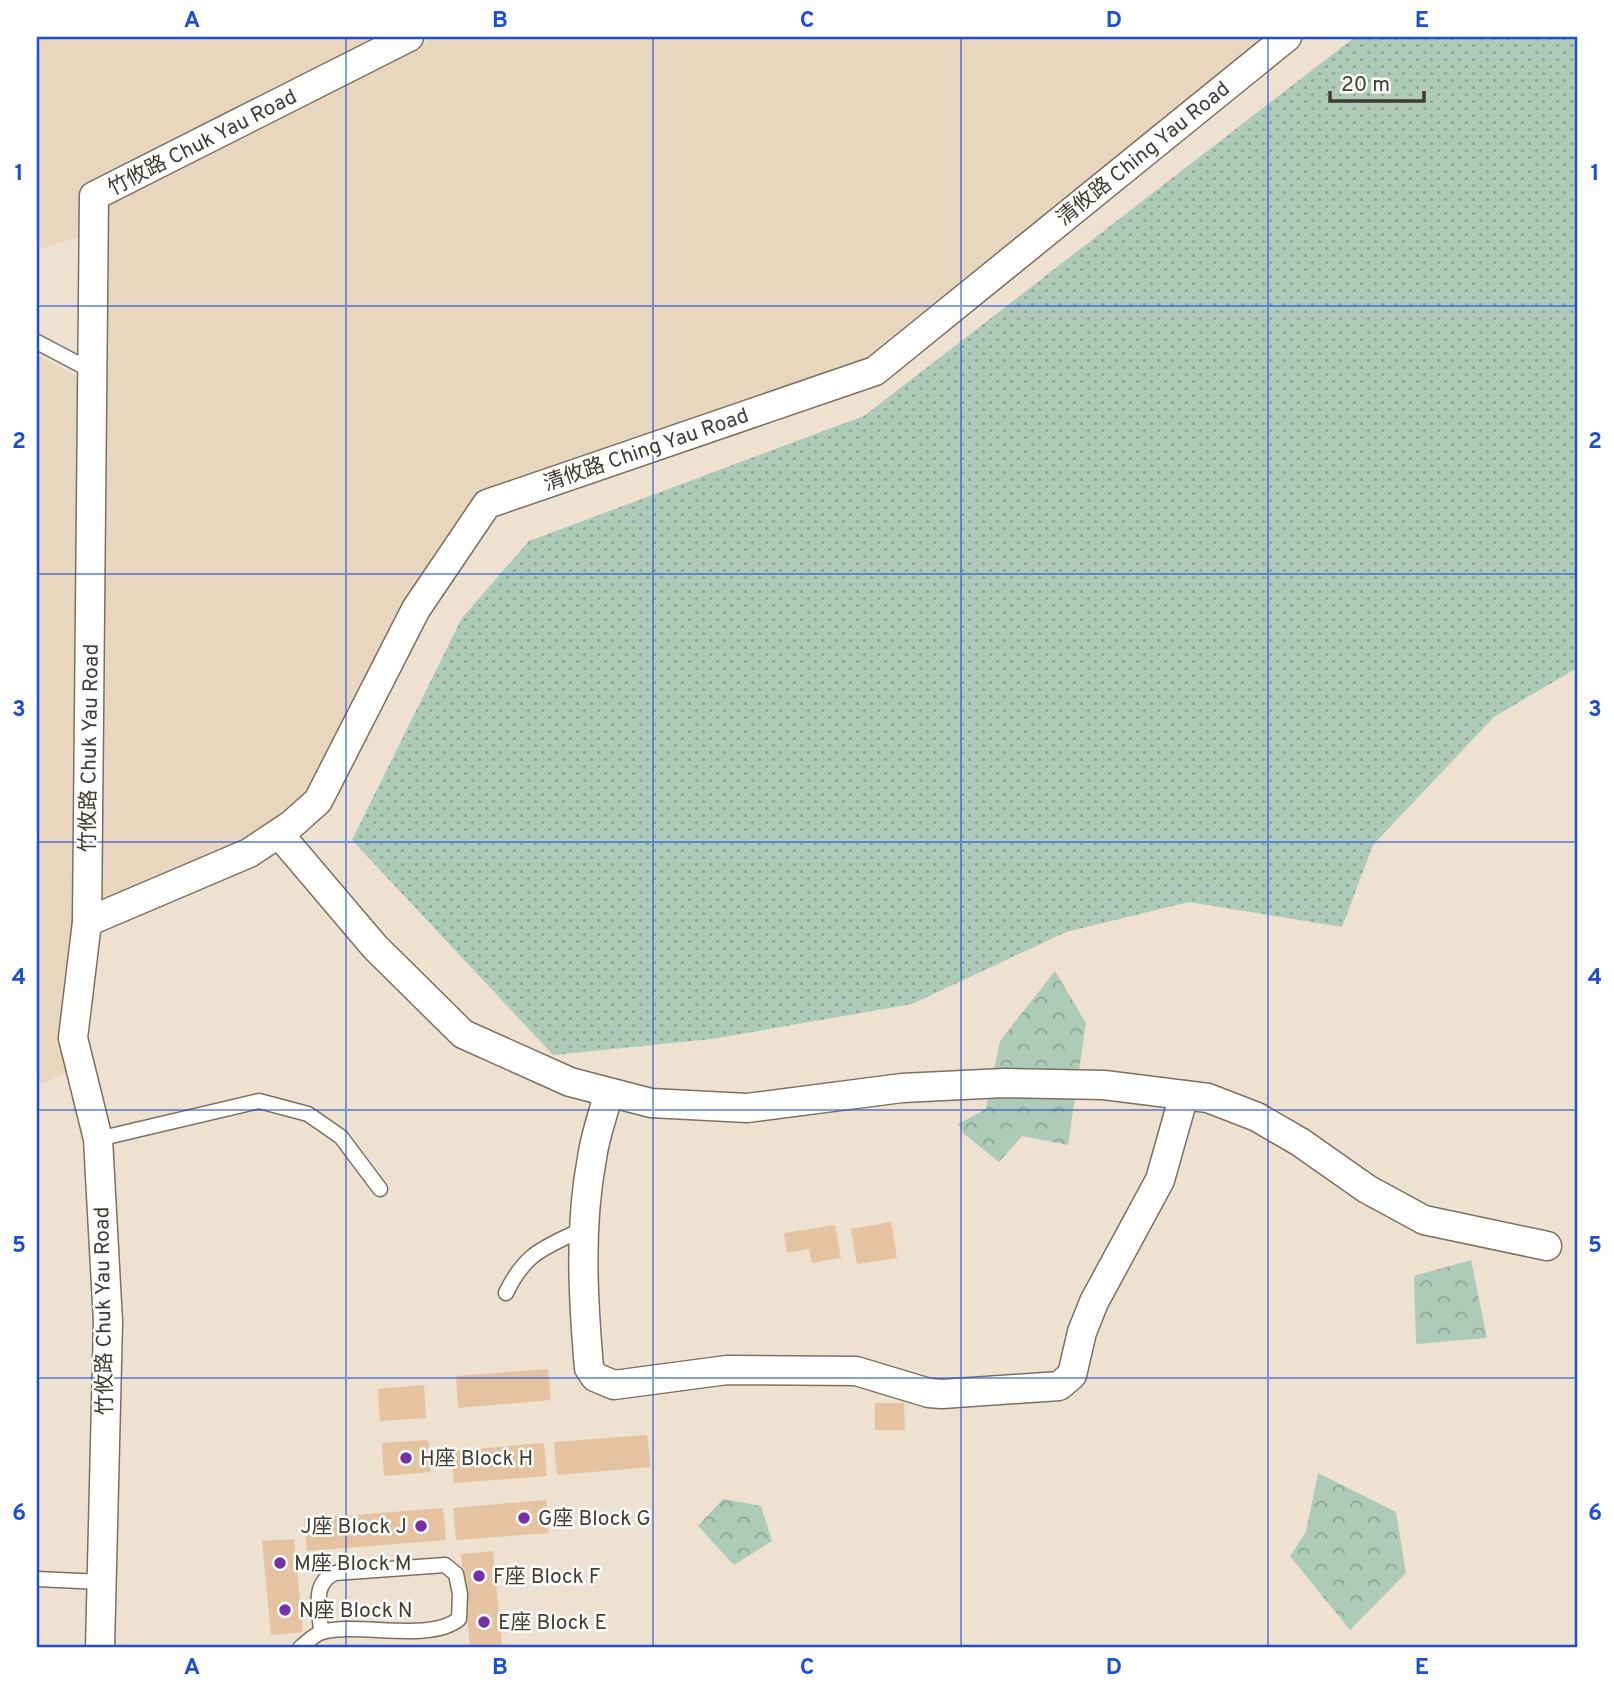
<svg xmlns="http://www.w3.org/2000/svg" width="1614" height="1685" font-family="Overpass,'Noto Sans TC',sans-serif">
<defs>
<pattern id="green-dots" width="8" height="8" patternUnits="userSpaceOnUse" patternTransform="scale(1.75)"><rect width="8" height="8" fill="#adcbb8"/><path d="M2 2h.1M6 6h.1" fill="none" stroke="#8ea696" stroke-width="1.8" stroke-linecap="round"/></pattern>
<pattern id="forest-crowns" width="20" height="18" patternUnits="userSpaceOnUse" patternTransform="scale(1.75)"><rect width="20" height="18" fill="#adcbb8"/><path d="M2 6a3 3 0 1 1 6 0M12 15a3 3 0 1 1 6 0" fill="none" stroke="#8ea696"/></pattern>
</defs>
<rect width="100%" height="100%" fill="#eee1cf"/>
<g fill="#e8d6be">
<polygon points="37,37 383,37 83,189 82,236 37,250"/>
<polygon points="435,37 1268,37 869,360 480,493 308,793 284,816 243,843 99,904 105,204"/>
<polygon points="37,356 80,378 75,922 69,1072 37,1085"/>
</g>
<polygon fill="url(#green-dots)" points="1355,37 1577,37 1577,668 1494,717 1373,845 1342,927 1189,902 1066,932 912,1004 712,1039 553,1055 352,840 462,618 529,541 864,416"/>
<g fill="url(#forest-crowns)">
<polygon points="1055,971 1086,1023 1068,1145 1022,1136 999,1162 964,1134 958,1124 986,1109 1000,1041"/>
<polygon points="1471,1260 1487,1338 1416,1344 1414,1276"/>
<polygon points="1318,1473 1396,1512 1406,1573 1350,1630 1290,1556 1306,1532"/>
<polygon points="723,1499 761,1506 772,1541 734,1565 698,1526"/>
</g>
<g fill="#e5c2a0">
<polygon points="891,1222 897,1258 857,1264 851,1229"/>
<polygon points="835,1225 841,1258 812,1263 809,1249 787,1253 784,1233"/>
<polygon points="548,1369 551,1400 458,1408 456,1376"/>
<polygon points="424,1385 426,1418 380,1421 378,1389"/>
<polygon points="875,1403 904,1403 905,1430 875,1430"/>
<polygon points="647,1435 651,1467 557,1475 554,1442"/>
<polygon points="428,1440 431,1472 384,1476 382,1443"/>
<polygon points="544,1443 547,1476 454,1483 451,1451"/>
<polygon points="546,1500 549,1533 456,1540 453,1508"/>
<polygon points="443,1508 446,1540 307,1551 304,1519"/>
<polygon points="294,1539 303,1632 271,1635 262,1541"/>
<polygon points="493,1551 502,1644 470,1647 461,1554"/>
</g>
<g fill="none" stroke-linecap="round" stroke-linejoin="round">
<defs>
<g id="service">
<polyline points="37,342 92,371"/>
<polyline points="98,1139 259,1101 308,1114 341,1137 380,1189"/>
<path d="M506 1293C526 1251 545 1248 585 1228"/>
<polyline points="37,1579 101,1582"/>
<path d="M300 1648C306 1643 315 1634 322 1632 359 1622 429 1643 459 1619L460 1594 456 1574 445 1565 335 1573C311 1583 320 1610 321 1632"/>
</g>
<g id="minor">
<polyline points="279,834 375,947 463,1034 570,1082 651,1103 747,1108 902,1088 1004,1083 1104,1085 1208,1098 1257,1117 1300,1142 1367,1189 1424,1220 1547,1246"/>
<polyline points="87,922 249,853 291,825 318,801 416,609 487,504 875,371 1287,37"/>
<path d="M608 1095C603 1115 595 1136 592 1158 579 1227 583 1298 589 1368L595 1377 614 1385 727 1370 856 1371 929 1393 942 1394 1059 1386 1072 1375 1082 1332 1094 1302 1160 1180 1184 1095"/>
<polyline points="100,1648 108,1322 98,1139 73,1038 87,922 94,196 409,37"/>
</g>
</defs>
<use href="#service" stroke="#7c7060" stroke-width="17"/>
<use href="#minor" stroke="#7c7060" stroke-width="31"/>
<use href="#service" stroke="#fff" stroke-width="14"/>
<use href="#minor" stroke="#fff" stroke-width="28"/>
</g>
<path fill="none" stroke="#1d4ed8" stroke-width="2" stroke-opacity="0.55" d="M346 37V1648M653 37V1648M961 37V1648M1268 37V1648M37 306H1577M37 574H1577M37 842H1577M37 1110H1577M37 1378H1577"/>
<g fill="#7531a5" stroke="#fff" stroke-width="2.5">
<circle cx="406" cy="1458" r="7"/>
<circle cx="524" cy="1518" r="7"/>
<circle cx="421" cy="1526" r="7"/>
<circle cx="280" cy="1563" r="7"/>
<circle cx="479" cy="1576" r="7"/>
<circle cx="285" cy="1610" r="7"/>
<circle cx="484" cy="1622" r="7"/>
</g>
<g text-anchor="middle" stroke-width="5" stroke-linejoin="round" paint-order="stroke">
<g font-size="21" fill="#413c34" stroke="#fff">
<text transform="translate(202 142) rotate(-27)" y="7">竹攸路 Chuk Yau Road</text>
<text transform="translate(1143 153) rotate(-39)" y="7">清攸路 Ching Yau Road</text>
<text transform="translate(646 449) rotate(-19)" y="7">清攸路 Ching Yau Road</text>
<text transform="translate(89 748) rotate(-89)" y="7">竹攸路 Chuk Yau Road</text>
<text transform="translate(103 1311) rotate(-91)" y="7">竹攸路 Chuk Yau Road</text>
</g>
<g font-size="21" fill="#413c34" stroke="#fff" text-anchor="start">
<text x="420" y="1465">H座 Block H</text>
<text x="538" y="1525">G座 Block G</text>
<text x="407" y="1533" text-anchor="end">J座 Block J</text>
<text x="294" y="1570">M座 Block M</text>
<text x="493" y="1583">F座 Block F</text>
<text x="299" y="1617">N座 Block N</text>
<text x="498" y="1629">E座 Block E</text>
</g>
</g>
<rect width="1614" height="1685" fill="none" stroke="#ffffff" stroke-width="77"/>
<path d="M1330 91v10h94v-10" fill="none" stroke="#413c34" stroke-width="3.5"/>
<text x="1341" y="91" font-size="21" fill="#413c34" stroke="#ffffff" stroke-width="5" paint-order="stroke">20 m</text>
<rect x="38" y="38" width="1538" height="1608" fill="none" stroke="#1d4ed8" stroke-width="2.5"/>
<g font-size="23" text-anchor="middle" font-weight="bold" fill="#1d4ed8">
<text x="192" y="27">A</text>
<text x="500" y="27">B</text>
<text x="807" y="27">C</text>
<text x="1114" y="27">D</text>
<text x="1422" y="27">E</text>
<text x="19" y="180">1</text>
<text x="1595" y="180">1</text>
<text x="19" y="448">2</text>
<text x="1595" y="448">2</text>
<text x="19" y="716">3</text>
<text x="1595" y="716">3</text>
<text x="19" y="984">4</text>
<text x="1595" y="984">4</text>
<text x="19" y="1252">5</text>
<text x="1595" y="1252">5</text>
<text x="19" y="1520">6</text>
<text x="1595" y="1520">6</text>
<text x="192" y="1674">A</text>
<text x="500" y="1674">B</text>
<text x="807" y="1674">C</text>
<text x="1114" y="1674">D</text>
<text x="1422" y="1674">E</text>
</g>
</svg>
